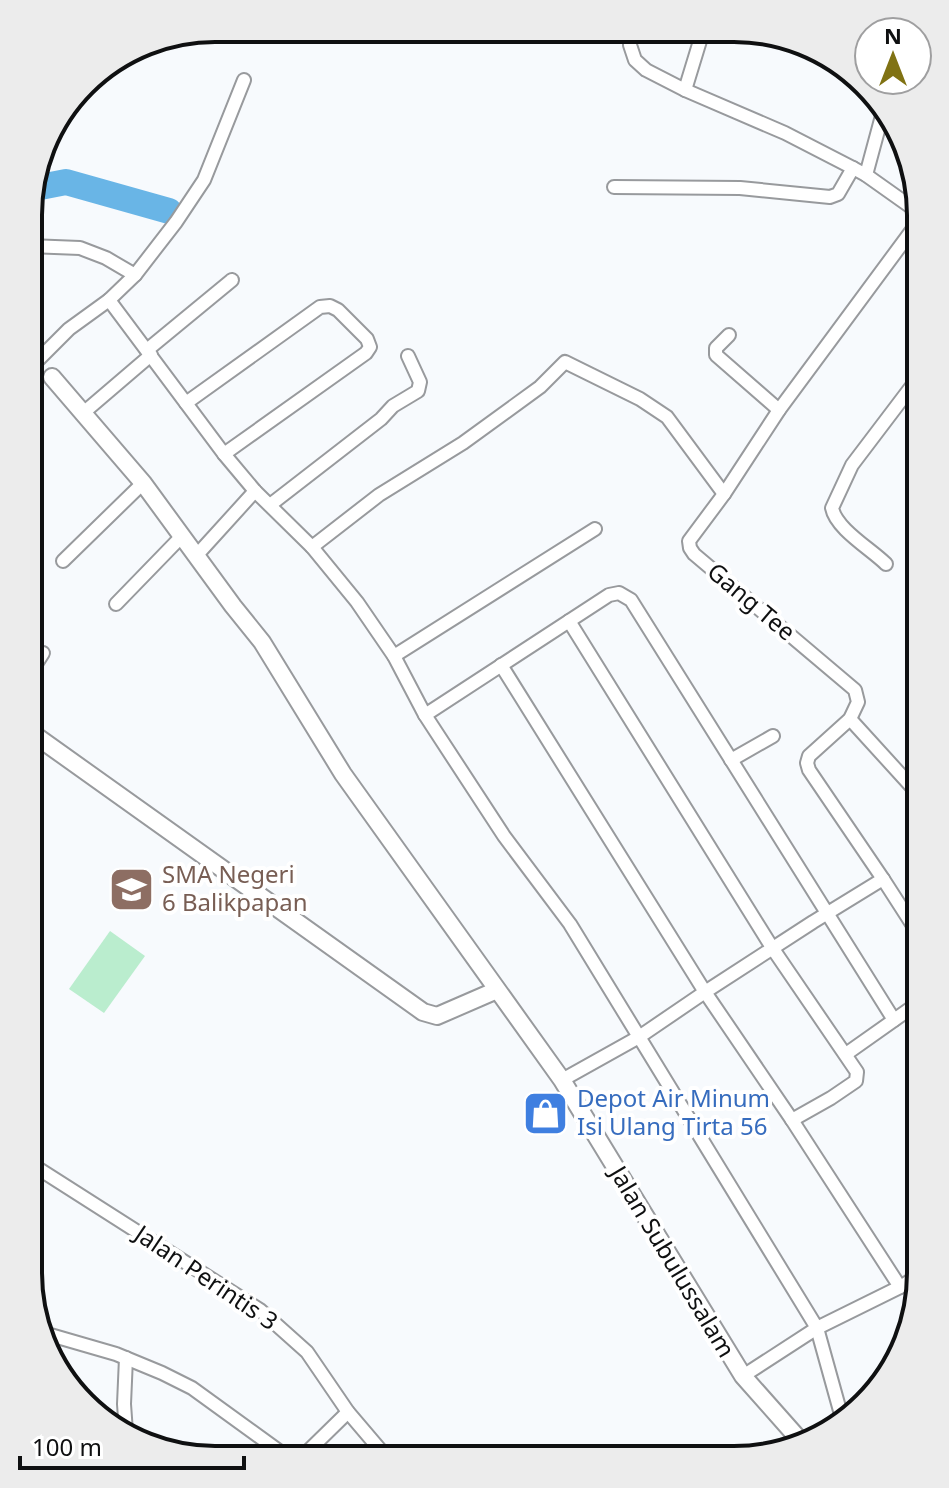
<svg xmlns="http://www.w3.org/2000/svg" width="949" height="1488" font-family="'Noto Sans',sans-serif">
<rect width="100%" height="100%" fill="#f7fafd"/>
<polygon fill="#baedce" points="110,931 145,956 104,1013 69,989"/>
<g fill="none" stroke-linecap="round" stroke-linejoin="round">
<polyline stroke="#69b5e6" stroke-width="26" points="30,189 66,182 169,211"/>
<defs>
<g id="street">
<polyline points="630,31 630,45 635,60 646,70 685,90 785,133 853,168 866,175 921,214"/>
<polyline points="685,90 703,31"/>
<polyline points="866,175 883,112"/>
<polyline points="614,187 740,188 830,197 838,194 853,168"/>
<polyline points="29,246 80,248 106,258 135,275"/>
<polyline points="109,300 224,454 255,491 312,547 357,602 394,656 425,715 504,836 570,924 817,1328 842,1418"/>
<polyline points="729,335 716,348 716,355 779,410"/>
<polyline points="147,350 232,280"/>
<polyline points="29,369 69,329 109,300 135,275 176,222 204,180 244,80"/>
<polyline points="186,403 320,307 330,306 338,310 367,339 370,347 366,353 224,454"/>
<polyline points="82,414 151,355"/>
<polyline points="270,505 381,419 393,406 418,391 420,382 408,356"/>
<polyline points="312,547 379,495 463,443 540,387 565,362 640,399 667,417 724,494"/>
<polyline points="196,556 255,491"/>
<polyline points="63,561 143,483"/>
<path d="M886 564C871 549 836 529 832 508L852 465 921 374"/>
<polyline points="116,604 182,536"/>
<polyline points="569,621 773,949 857,1072 856,1081 831,1098 792,1120"/>
<polyline points="394,656 595,529"/>
<polyline points="501,665 705,992 792,1120 900,1287"/>
<polyline points="29,675 43,653"/>
<polyline points="425,715 609,595 619,593 631,600 894,1020"/>
<polyline points="850,719 921,797"/>
<polyline points="731,760 773,736"/>
<polyline points="921,938 883,879 809,770 807,763 809,756 850,719 858,702 855,690 694,554 690,548 689,541 724,494 779,410 921,218"/>
<polyline points="846,1054 921,1001"/>
<polyline points="562,1080 639,1037 705,992 813,922 883,879"/>
<polyline points="28,1162 260,1310 307,1352 348,1412 388,1459"/>
<polyline points="40,1332 116,1354 162,1373 192,1388 290,1459"/>
<polyline points="743,1376 817,1328 900,1287 921,1274"/>
<polyline points="126,1432 124,1404 126,1358"/>
<polyline points="300,1459 348,1412"/>
</g>
<g id="secondary">
<polyline points="52,377 143,483 233,606 262,642 343,774 562,1080 743,1376 805,1446"/>
<polyline points="29,731 423,1012 437,1016 497,990"/>
</g>
</defs>
<use href="#street" stroke="#989a9d" stroke-width="16"/>
<use href="#secondary" stroke="#989a9d" stroke-width="20"/>
<use href="#street" stroke="#fff" stroke-width="12"/>
<use href="#secondary" stroke="#fff" stroke-width="16"/>
</g>
<defs>
<symbol id="school-square" viewBox="-11 -11 22 22"><rect x="-9" y="-9" width="18" height="18" rx="4" fill="#8d6e63" stroke="#fff"/><path d="M0-5L7-2L0 1L-7-2ZM-4 1L0 2.5L4 1V4Q0 6-4 4Z" fill="#fff"/></symbol>
<symbol id="shop-square" viewBox="-11 -11 22 22"><rect x="-9" y="-9" width="18" height="18" rx="4" fill="#3f7fe0" stroke="#fff"/><path d="M-5-2.5h2.3a2.7 3.5 0 0 1 5.4 0H5L5.5 6h-11ZM-1.5-2.5h3a1.5 2.3 0 0 0-3 0Z" fill="#fff"/></symbol>
</defs>
<g fill-rule="evenodd">
<use href="#school-square" x="106" y="864" width="51" height="51"/>
<use href="#shop-square" x="520" y="1088" width="51" height="51"/>
</g>
<g text-anchor="middle" stroke-width="8" stroke-linejoin="round" paint-order="stroke">
<g font-size="24" fill="#0f1011" stroke="#fff">
<text transform="translate(751 602) rotate(40)" y="8">Gang Tee</text>
<text transform="translate(672 1262) rotate(59)" y="8">Jalan Subulussalam</text>
<text transform="translate(206 1278) rotate(34)" y="8">Jalan Perintis 3</text>
</g>
<g font-size="24" fill="#785e54" stroke="#fff" text-anchor="start">
<text x="162" y="883">SMA Negeri<tspan x="162" dy="28">6 Balikpapan</tspan></text>
</g>
<g font-size="24" fill="#366cbe" stroke="#fff" text-anchor="start">
<text x="577" y="1107">Depot Air Minum<tspan x="577" dy="28">Isi Ulang Tirta 56</tspan></text>
</g>
</g>
<path d="M0 0H949V1488H0ZM215 42H734A173 173 0 0 1 907 215V1273A173 173 0 0 1 734 1446H215A173 173 0 0 1 42 1273V215A173 173 0 0 1 215 42Z" fill="#ececec" fill-rule="evenodd"/>
<path fill="none" stroke="#0f1011" stroke-width="4" d="M215 42H734A173 173 0 0 1 907 215V1273A173 173 0 0 1 734 1446H215A173 173 0 0 1 42 1273V215A173 173 0 0 1 215 42Z"/>
<g transform="translate(893 56)"><circle r="38" fill="#ffffff" stroke="#9f9fa0" stroke-width="2"/>
<path d="M0-6L14 30L0 20L-14 30Z" fill="#807213"/>
<text y="-12" font-size="22" font-weight="bold" text-anchor="middle" fill="#0f1011">N</text>
</g>
<path d="M20 1456v12h224v-12" fill="none" stroke="#0f1011" stroke-width="4"/>
<text x="32" y="1456" font-size="24" fill="#0f1011" stroke="#ffffff" stroke-width="6" paint-order="stroke">100 m</text>
</svg>
